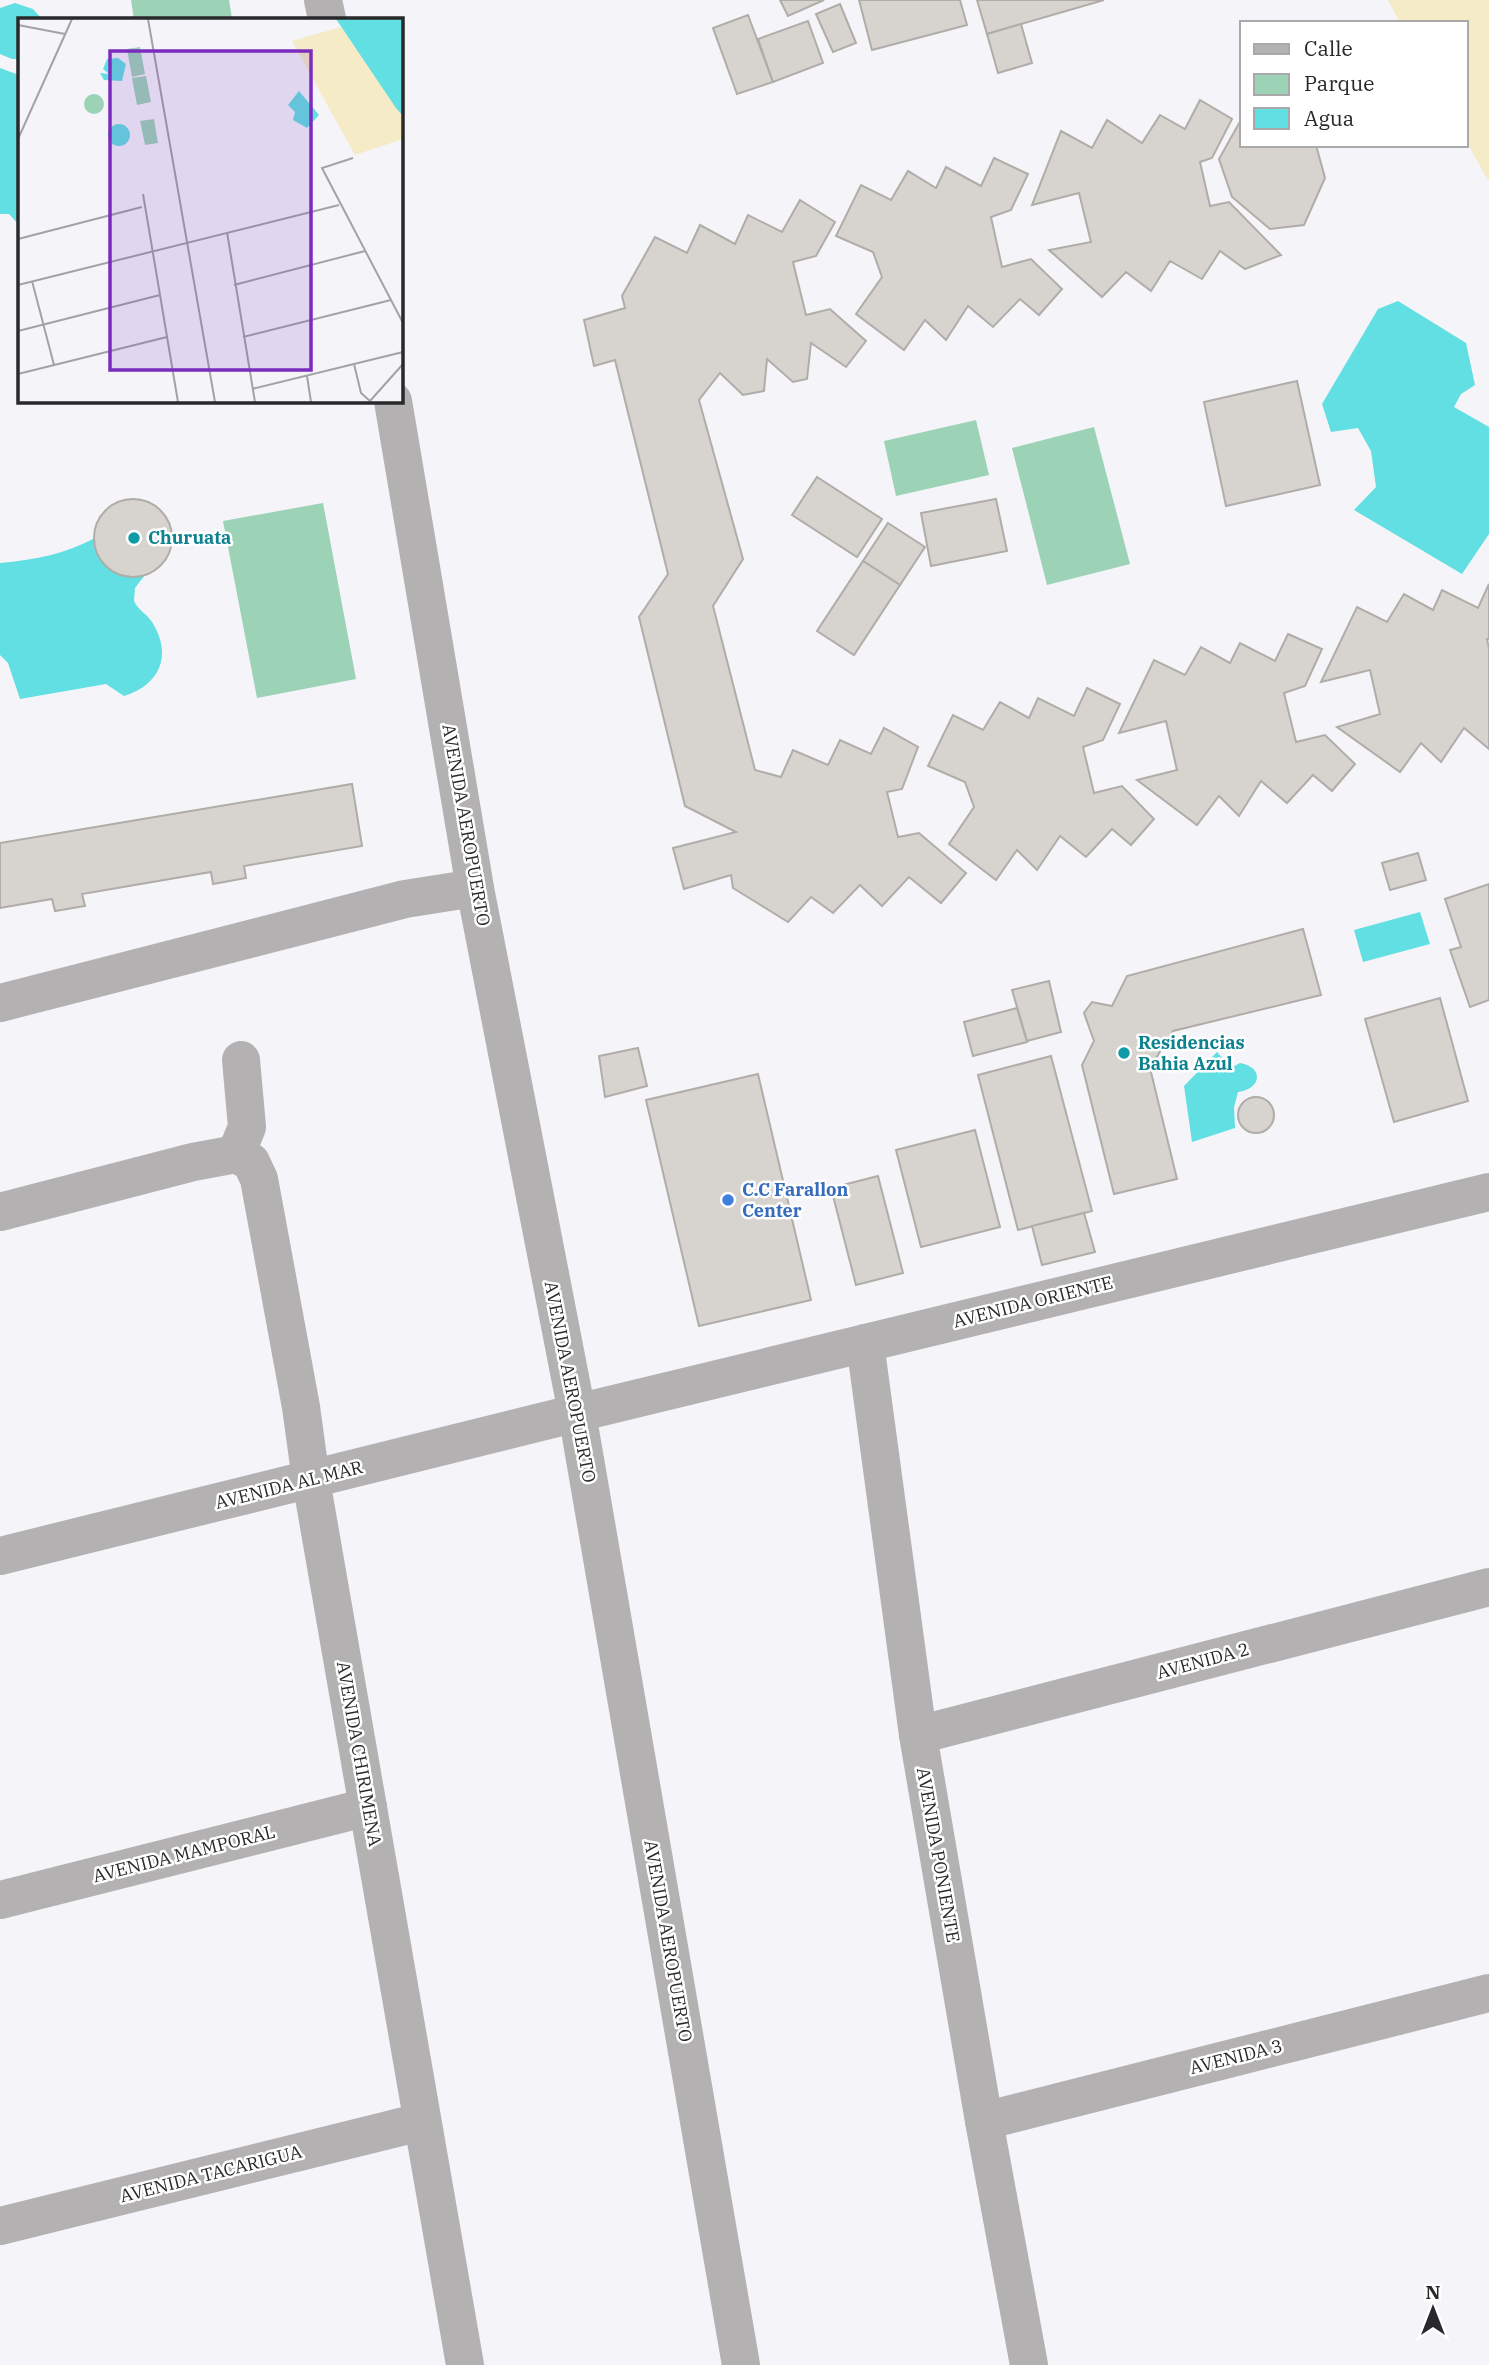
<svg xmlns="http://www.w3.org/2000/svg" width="1489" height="2365" font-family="'IBM Plex Serif',serif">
<rect width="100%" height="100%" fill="#f4f4f9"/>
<g fill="#9cd3b7">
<polygon points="131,0 229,0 232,19 134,19"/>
<polygon points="976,420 989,475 896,496 884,441"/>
<polygon points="1094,427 1130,564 1047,585 1012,448"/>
<polygon points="323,503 356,679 257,698 223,521"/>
</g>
<polygon fill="#f5ebc6" points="1388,0 1489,0 1489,182 1466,141 1466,23 1400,23"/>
<g fill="#61dfe2">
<polygon points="15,3 33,9 42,19 19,19 19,59 12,59 0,54 0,8"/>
<polygon points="0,68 19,75 19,225 9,214 0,214"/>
<polygon points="1398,301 1466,343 1475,385 1461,394 1454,407 1489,427 1489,534 1462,574 1354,510 1376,487 1371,451 1358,428 1331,432 1322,404 1378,309"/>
<path d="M95 538C99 570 114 578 145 575L135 588 134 601C138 610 147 614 152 622 173 655 160 685 124 696L106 684 20 699 8 663 0 655V563C34 560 65 554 95 538Z"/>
<polygon points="1420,912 1430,944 1363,962 1354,930"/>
<path d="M1217 1052 1231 1068 1240 1063C1264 1067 1262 1089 1238 1092L1234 1107 1235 1128 1192 1142 1184 1086Z"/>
</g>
<g fill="#d7d4d0" stroke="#b0ada9" stroke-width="2">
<polygon points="780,0 824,0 788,16"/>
<polygon points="859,0 960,0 967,25 872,50"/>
<polygon points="977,0 1104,0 987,34"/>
<polygon points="840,4 856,43 833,52 816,14"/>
<polygon points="748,15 773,82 737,94 713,28"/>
<polygon points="808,21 823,63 773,82 758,39"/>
<polygon points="1021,24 1032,63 998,73 987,34"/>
<polygon points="1200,100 1232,119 1212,158 1200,162 1210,206 1229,202 1281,255 1245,269 1220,251 1202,279 1170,261 1151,291 1126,272 1102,297 1049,250 1091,242 1079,193 1032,205 1061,131 1092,148 1107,120 1142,143 1160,115 1185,129"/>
<polygon points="1242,118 1242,145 1316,145 1325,178 1304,225 1270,229 1232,197 1219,159"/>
<polygon points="994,158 1028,174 1011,210 991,217 1002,267 1031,259 1062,289 1039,315 1020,299 993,327 968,306 946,340 925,320 904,350 856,314 882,277 873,252 836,236 861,185 891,200 908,171 936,188 946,167 981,186"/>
<polygon points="800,200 835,222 816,256 793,262 806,315 830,309 866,341 846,367 811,343 807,379 793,382 767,359 764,391 743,395 720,373 699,400 743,559 713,606 755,770 781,777 793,750 828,765 840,740 871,754 884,728 918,747 902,789 887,792 898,837 919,833 966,873 941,903 909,877 882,906 860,885 833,913 811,897 788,922 733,888 731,875 684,889 673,848 736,832 685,806 639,617 668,574 615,360 594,366 584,320 625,308 622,296 655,237 687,253 700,225 735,244 748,215 782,232"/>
<polygon points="1297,381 1320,485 1226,506 1204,402"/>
<polygon points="817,477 882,519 857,557 792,515"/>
<polygon points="996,499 1007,551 931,566 921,513"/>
<circle cx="133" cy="538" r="39"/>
<polygon points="888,523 925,547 900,585 863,561"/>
<polygon points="863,561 900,585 854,655 817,631"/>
<polygon points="1489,584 1489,639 1487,639 1489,648 1489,749 1464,728 1441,762 1421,743 1400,772 1337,727 1380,714 1370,670 1321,682 1357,607 1387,622 1404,594 1433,610 1442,590 1478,608"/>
<polygon points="1288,634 1322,649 1305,686 1284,693 1296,742 1325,735 1355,764 1332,791 1313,775 1287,803 1261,781 1239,816 1219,796 1197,825 1137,780 1177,770 1166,721 1119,733 1154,660 1185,675 1201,647 1230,663 1240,643 1275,661"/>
<polygon points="1087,688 1120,704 1103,740 1083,747 1094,793 1122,786 1154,819 1131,845 1112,829 1086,857 1060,836 1037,870 1017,850 996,880 949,844 974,807 965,782 928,766 953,715 983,730 1000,702 1029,718 1038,698 1074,716"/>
<polygon points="352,784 362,846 244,866 246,878 213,884 211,872 82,894 85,906 55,911 52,899 0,908 0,843"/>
<polygon points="1418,853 1426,880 1390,890 1382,863"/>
<polygon points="1489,884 1489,1000 1470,1007 1450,950 1461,947 1445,899"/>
<polygon points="1303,929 1321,995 1173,1031 1150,1068 1177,1179 1114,1194 1082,1065 1094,1041 1084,1013 1092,1002 1112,1006 1127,976"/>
<polygon points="1049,981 1061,1032 1027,1041 1012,990"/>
<polygon points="1440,998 1468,1101 1394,1122 1365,1019"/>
<polygon points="1017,1008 1027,1042 973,1056 964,1022"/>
<polygon points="638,1048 647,1086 605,1097 599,1056"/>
<polygon points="1051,1056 1092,1211 1018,1230 978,1075"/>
<polygon points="758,1074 811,1300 699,1326 646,1100"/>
<circle cx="1256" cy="1115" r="18"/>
<polygon points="975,1130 1000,1227 921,1247 896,1150"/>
<polygon points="878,1176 903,1273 856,1285 831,1188"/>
<polygon points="1084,1213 1095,1252 1042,1265 1032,1226"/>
</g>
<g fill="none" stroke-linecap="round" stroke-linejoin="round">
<g stroke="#b3b1b1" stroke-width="38">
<polyline points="323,0 327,19"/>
<polyline points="393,401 475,888 577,1413 741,2365"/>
<polyline points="0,1003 405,899 475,888"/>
<polyline points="236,1154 251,1162 259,1179 301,1407 311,1480 465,2365"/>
<polyline points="236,1154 247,1127 241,1060"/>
<polyline points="0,1212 193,1162 236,1154"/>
<polyline points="865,1343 918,1735 984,2121 1029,2365"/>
<polyline points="0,1556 577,1413 1489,1192"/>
<polyline points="918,1735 1489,1587"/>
<polyline points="0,1900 368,1807"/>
<polyline points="984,2121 1489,1993"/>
<polyline points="0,2226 421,2122"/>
</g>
</g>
<g fill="#0f9aa8" stroke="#fff" stroke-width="2.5">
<circle cx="134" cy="538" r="7"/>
<circle cx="1124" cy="1053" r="7"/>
</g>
<circle fill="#3f7fe0" stroke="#fff" stroke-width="2.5" cx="728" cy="1200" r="7"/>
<g text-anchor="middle" stroke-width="5" stroke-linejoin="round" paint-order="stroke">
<g font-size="18" font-weight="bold" fill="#0d838f" stroke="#fff" text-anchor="start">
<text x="148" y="544">Churuata</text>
<text x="1138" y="1049">Residencias<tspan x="1138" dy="21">Bahia Azul</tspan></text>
</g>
<g font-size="18" fill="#29282a" stroke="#fff">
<text transform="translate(466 825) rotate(80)" y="6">AVENIDA AEROPUERTO</text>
<text transform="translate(1033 1302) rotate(-14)" y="6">AVENIDA ORIENTE</text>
<text transform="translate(570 1382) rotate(79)" y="6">AVENIDA AEROPUERTO</text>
<text transform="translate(289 1485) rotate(-14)" y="6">AVENIDA AL MAR</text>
<text transform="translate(1203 1661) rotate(-15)" y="6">AVENIDA 2</text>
<text transform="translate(359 1754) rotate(80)" y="6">AVENIDA CHIRIMENA</text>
<text transform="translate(184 1854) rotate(-14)" y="6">AVENIDA MAMPORAL</text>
<text transform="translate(938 1855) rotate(80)" y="6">AVENIDA PONIENTE</text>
<text transform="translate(668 1941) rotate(80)" y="6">AVENIDA AEROPUERTO</text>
<text transform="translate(1236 2057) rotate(-14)" y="6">AVENIDA 3</text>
<text transform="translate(211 2174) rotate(-14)" y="6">AVENIDA TACARIGUA</text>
</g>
<g font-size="18" font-weight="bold" fill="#366cbe" stroke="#fff" text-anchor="start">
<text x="742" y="1196">C.C Farallon<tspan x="742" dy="21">Center</tspan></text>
</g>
</g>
<g transform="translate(18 18)">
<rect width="385" height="385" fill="#f4f4f9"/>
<path d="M122 29 127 56 114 59 109 31ZM128 58 133 84 119 87 114 60ZM66 86a10 10 0 1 1 20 0a10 10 0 1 1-20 0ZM136 101 140 125 127 127 122 103Z" fill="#9cd3b7"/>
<path d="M323 9 385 98V121L337 137 274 23Z" fill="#f5ebc6"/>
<path d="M318 1H385V98L378 90ZM100 40 108 46 104 63 86 62 82 55 91 56 85 51 89 41ZM281 73 301 97 289 110 275 102 277 94 270 87ZM90 117a11 11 0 1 1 22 0a11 11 0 1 1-22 0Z" fill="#61dfe2"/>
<path fill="none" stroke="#a3a2a6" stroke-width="2" d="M130 1 197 384M0 7 47 16M0 121 54 1M335 140 304 150 385 305M125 176 160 384M209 214 237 384M0 221 124 189M14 263 36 347M0 267 321 187M216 267 347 233M0 313 142 277M225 319 373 282M336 346 343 375 352 383 385 346M0 356 149 319M289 358 293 384M234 371 385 334"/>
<path fill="#7b2cbf" fill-opacity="0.15" stroke="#7b2cbf" stroke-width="3.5" d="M92 33H293V352H92Z"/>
<rect width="385" height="385" fill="none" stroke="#29282a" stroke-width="3.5"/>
</g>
<rect x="1240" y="21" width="228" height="126" fill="#ffffff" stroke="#a9a9aa" stroke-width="2"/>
<rect x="1254" y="44" width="35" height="10" fill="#b3b1b1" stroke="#a9a9aa" stroke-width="2"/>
<text x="1304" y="56" font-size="21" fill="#29282a">Calle</text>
<rect x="1254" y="74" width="35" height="21" fill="#9cd3b7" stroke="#a9a9aa" stroke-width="2"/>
<text x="1304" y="91" font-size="21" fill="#29282a">Parque</text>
<rect x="1254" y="108" width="35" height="21" fill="#61dfe2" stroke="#a9a9aa" stroke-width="2"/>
<text x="1304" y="126" font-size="21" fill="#29282a">Agua</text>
<g transform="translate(1433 2309)" stroke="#ffffff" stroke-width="5" paint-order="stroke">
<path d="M0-5L12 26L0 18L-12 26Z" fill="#29282a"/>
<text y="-10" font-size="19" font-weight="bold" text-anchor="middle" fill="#29282a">N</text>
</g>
</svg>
